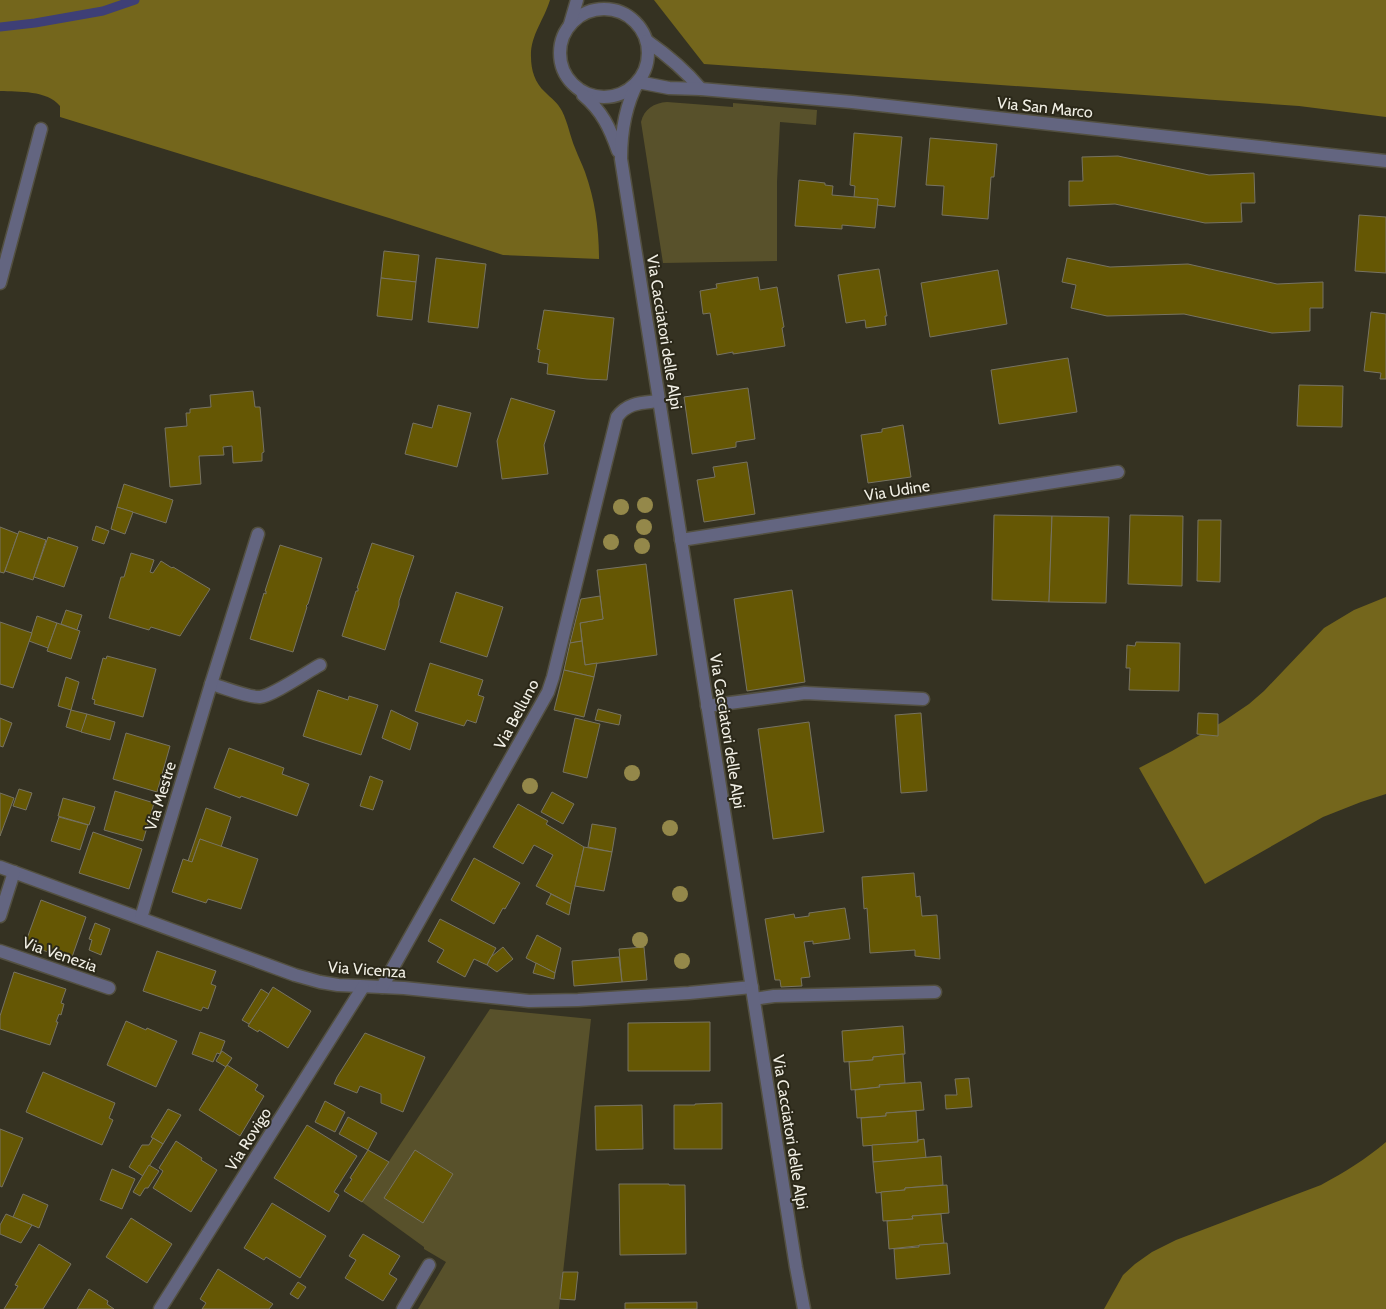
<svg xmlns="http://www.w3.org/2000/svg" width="1386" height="1309" font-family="Cabin,sans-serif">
<rect width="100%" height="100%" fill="#353222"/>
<g fill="#58512b" fill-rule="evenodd">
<path d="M667 102 733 107V103L817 110 816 125 780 122 777 182V261L663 263 641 122C644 109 654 103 667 102Z"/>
<path d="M490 1009 591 1019 559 1309H418L446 1262 424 1249V1247L362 1202ZM415 1150 453 1174 423 1223 384 1198Z"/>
</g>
<g fill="#74661c">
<path d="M0 0H550C544 20 530 36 531 57 531 70 535 83 545 92 551 98 558 103 562 111 568 123 570 136 575 148 578 156 582 164 585 172 595 200 599 229 599 259L503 255 389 218 60 117V106C47 90 19 92 0 91Z"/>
<polygon points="654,0 1386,0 1386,117 1299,106 704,64"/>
<polygon points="1386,597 1386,794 1361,802 1323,817 1205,884 1139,768 1172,751 1224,721 1249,704 1264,691 1324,628 1354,610"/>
<path d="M1386 1142V1309H1104L1123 1275 1135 1264 1152 1252 1176 1240 1321 1185C1345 1172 1366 1159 1386 1142Z"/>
</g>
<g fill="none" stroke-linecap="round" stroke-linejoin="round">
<polyline stroke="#3e3f76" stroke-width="9" points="0,27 35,23 103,11 135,0"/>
</g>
<g fill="#655704" stroke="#777362">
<polygon points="854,133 902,137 895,207 877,205 878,199 854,197 855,186 850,185"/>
<polygon points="930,138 997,144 994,177 991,177 988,219 942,215 944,186 926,185"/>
<polygon points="1118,156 1209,175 1254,173 1255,203 1241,203 1242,222 1205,223 1115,204 1069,206 1069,181 1083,181 1082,157"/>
<polygon points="799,180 825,183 825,185 833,186 832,195 878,199 875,228 842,225 842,229 795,226"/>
<polygon points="1359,215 1386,217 1386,273 1355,271"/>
<polygon points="384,251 419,255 416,282 381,278"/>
<polygon points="436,258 486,264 478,328 428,322"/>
<polygon points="1067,258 1110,267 1188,264 1277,284 1323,282 1323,308 1310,308 1310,331 1272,333 1184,314 1107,316 1071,308 1076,285 1062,282"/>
<polygon points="879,269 887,316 885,316 886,325 866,328 865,320 846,323 838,275"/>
<polygon points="998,270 1007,324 930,337 921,283"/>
<polygon points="758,277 760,290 777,287 784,327 782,328 785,346 733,354 733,352 717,355 710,313 703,314 700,291 717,288 716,284"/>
<polygon points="381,278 416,282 412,320 377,316"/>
<polygon points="544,310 614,318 607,380 587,379 547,374 548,364 538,362 540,350 537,349"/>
<polygon points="1371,312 1386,314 1386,379 1380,379 1381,373 1364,371"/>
<polygon points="1068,358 1077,412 999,424 991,370"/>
<polygon points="1299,385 1343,386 1342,427 1297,426"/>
<polygon points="748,388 755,439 736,442 736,447 692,454 684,397"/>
<polygon points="253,391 255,407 260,407 264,452 262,453 262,461 233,463 232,446 223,447 224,455 199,456 201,484 170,487 165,428 187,426 186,413 190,413 190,409 211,407 210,395"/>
<polygon points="511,398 555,411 544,445 548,474 502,479 497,441"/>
<polygon points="438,405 471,413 457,467 405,454 413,423 432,428"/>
<polygon points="903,425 911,477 868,483 861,435 882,432 882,429"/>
<polygon points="747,462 755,514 704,522 697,480 715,477 713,467"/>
<polygon points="124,484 173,500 166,523 117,507"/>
<polygon points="117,507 133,512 125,534 111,529"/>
<polygon points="994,515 1052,516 1049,602 992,600"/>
<polygon points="1130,515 1183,516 1182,586 1128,584"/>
<polygon points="1052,516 1109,517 1106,603 1049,602"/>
<polygon points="1198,520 1221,520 1220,582 1197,581"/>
<polygon points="96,526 109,531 104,544 92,540"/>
<polygon points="0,527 18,534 4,573 0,572"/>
<polygon points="19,531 46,540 33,580 5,571"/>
<polygon points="48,537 78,547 64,587 34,577"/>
<polygon points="372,543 414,556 399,601 399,605 385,650 342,636 356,591 358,591 358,588 357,588"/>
<polygon points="280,545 322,558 308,604 306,606 307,607 293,652 250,639 264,593 266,594 266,591 265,591"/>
<polygon points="131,553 154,560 150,572 153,573 161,561 172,568 173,567 210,589 180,636 151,627 149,630 109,618 121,577 124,577"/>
<polygon points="646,564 657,655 585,665 580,623 603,619 597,570"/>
<polygon points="792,590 805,682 747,691 734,599"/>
<polygon points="456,592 503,607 487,657 440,642"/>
<polygon points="600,596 603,619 580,623 582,641 570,643 581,599"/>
<polygon points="66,610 82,615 77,630 61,624"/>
<polygon points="37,616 57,623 48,648 29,641"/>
<polygon points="0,622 32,633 13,688 0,684"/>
<polygon points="57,623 80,631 71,659 47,651"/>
<polygon points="582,641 585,665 597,663 594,677 564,670 570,643"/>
<polygon points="1136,642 1180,643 1179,691 1129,690 1130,668 1126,668 1127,645 1135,646"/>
<polygon points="107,656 156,669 143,717 94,704 95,700 92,699 103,658 106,659"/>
<polygon points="430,663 483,680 478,695 484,697 476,723 467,720 464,726 415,711"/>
<polygon points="564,670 594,677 584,717 554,710"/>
<polygon points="66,677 79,682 71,710 58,706"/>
<polygon points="318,690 348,700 349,696 378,705 361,755 303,736"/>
<polygon points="598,709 621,715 619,725 595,720"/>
<polygon points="71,710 87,714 82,732 66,727"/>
<polygon points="391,710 418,723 410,750 382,738"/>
<polygon points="921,713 927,791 901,793 895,715"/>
<polygon points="1198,713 1218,714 1218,736 1197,734"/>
<polygon points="87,714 115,722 110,740 81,732"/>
<polygon points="0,718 12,723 3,747 0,746"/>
<polygon points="575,718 600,724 587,778 563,772"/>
<polygon points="809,722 824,832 773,839 758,729"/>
<polygon points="126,733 170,746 157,792 113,779"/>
<polygon points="229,748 284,768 282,774 309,784 297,816 241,796 240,798 214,788"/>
<polygon points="370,776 383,781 373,810 360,806"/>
<polygon points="19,789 32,793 26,810 13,806"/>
<polygon points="115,791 154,803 143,841 104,830"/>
<polygon points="552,792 574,804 563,824 541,812"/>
<polygon points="0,793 14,798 0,836"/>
<polygon points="63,798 95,807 89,825 58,816"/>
<polygon points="518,804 548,821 546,824 584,847 571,904 536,886 553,855 534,845 523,864 493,847"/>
<polygon points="206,808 231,817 221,847 200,839 192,862 188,861"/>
<polygon points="59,817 88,825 80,850 51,841"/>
<polygon points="592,824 616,828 612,852 588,847"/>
<polygon points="93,832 142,849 129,889 79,873"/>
<polygon points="200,839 258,859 241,909 208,899 206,903 172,892 183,859 192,862"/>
<polygon points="584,847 612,852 604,891 575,886"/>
<polygon points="474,858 520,883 505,909 503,908 494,924 451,900"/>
<polygon points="914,873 916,897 920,896 922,916 937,915 940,959 915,956 915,950 870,953 867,908 864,909 862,877"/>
<polygon points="551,894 571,904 569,915 546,904"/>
<polygon points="41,900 86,917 71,960 25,944"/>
<polygon points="845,908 850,939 813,944 813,941 804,942 810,977 801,978 802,986 781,987 780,980 775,980 765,919 794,914 795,918 809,916 809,913"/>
<polygon points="440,919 496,948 487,965 474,959 465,977 437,962 444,950 428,941"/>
<polygon points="95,923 110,929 101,955 89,950 92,940 89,939"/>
<polygon points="537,935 561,948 555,973 526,958"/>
<polygon points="503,947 513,959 497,972 487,965 491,957"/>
<polygon points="644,947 647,980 622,982 619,949"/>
<polygon points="157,951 216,971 211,984 216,986 208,1009 203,1007 201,1011 143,991"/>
<polygon points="619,957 622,982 574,986 572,961"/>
<polygon points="536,963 555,973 554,979 533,973"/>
<polygon points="14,972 66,989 61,1003 64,1004 61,1015 59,1014 56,1022 58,1022 50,1045 0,1029 0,1016"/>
<polygon points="273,987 311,1011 288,1048 259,1030 258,1032 248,1026"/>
<polygon points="261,989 269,994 249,1024 242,1020"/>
<polygon points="126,1021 146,1030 147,1028 177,1041 156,1087 107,1065"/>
<polygon points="710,1022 710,1071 628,1071 628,1023"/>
<polygon points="903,1026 905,1054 873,1057 873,1060 844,1062 842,1031"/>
<polygon points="200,1032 225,1041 220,1054 217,1053 213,1062 192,1054"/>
<polygon points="365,1033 425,1057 403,1112 381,1103 381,1094 360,1086 357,1093 334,1084 337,1077"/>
<polygon points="222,1051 232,1058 226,1067 216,1061"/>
<polygon points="903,1054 905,1083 879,1085 880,1087 851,1090 849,1062 873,1060 873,1057"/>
<polygon points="227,1065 258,1085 255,1090 264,1096 240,1136 199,1110"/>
<polygon points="43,1072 115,1103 109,1118 113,1120 102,1145 26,1112"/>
<polygon points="969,1078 972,1107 946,1109 945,1095 957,1095 955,1079"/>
<polygon points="921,1082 924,1110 886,1113 886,1116 857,1118 855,1090 880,1087 879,1085"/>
<polygon points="325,1101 345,1112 335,1132 315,1122"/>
<polygon points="722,1103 722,1149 674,1149 674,1105 695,1105 695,1104"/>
<polygon points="642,1105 643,1149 596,1150 595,1106"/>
<polygon points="168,1109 181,1115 163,1144 151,1137"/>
<polygon points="916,1111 918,1142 863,1146 861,1118 886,1116 886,1113"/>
<polygon points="348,1117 377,1133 368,1150 339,1134"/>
<polygon points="307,1125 357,1156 334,1192 339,1195 329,1212 274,1178"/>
<polygon points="0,1129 23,1138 2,1187 0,1186"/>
<polygon points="153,1138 163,1144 143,1176 129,1167 142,1145 149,1145"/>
<polygon points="924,1139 926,1158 873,1162 872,1145 918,1142 918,1140"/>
<polygon points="176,1141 202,1158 201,1160 217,1170 191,1212 153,1188 163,1171 159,1168"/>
<polygon points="368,1150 389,1162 362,1202 344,1191 352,1179 350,1178"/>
<polygon points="415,1150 453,1174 423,1223 384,1198"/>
<polygon points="941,1156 943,1185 905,1188 905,1190 876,1193 873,1162"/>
<polygon points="149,1165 159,1171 148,1188 145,1188 140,1196 133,1192"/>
<polygon points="112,1169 135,1179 122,1209 100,1200"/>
<polygon points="619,1184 669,1184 669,1185 685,1185 686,1254 620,1255"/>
<polygon points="947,1185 949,1213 912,1216 913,1219 883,1221 881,1192 905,1190 905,1188"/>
<polygon points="23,1194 48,1205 39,1228 13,1217"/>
<polygon points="272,1203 326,1236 300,1278 266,1257 264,1260 244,1248"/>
<polygon points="6,1214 32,1225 21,1243 0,1234 0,1225"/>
<polygon points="941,1214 944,1243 889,1249 887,1221 913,1219 912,1216"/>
<polygon points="131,1218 172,1244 147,1283 106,1257"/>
<polygon points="363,1234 400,1256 389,1274 397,1279 383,1301 345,1278 356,1260 349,1256"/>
<polygon points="947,1243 950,1274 896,1279 894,1249 919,1247 919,1245"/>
<polygon points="39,1244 71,1264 43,1309 4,1309 18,1286 15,1285"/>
<polygon points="218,1269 273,1304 269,1309 202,1309 206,1303 200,1299"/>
<polygon points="563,1272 578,1272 575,1300 560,1299"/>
<polygon points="298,1282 306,1287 298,1299 290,1294"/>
<polygon points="89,1289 108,1301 107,1304 114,1309 77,1309"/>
<polygon points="697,1302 697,1309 625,1309 625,1303"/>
</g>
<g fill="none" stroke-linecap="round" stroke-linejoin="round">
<defs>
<g id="minor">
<circle cx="604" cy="53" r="44"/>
<polyline points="570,24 577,0"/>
<path d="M647 41C667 55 685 70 701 89"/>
<path d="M583 95C602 111 610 128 618 151"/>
<polyline points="0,283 41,129"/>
<polyline points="681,540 1118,472"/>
<path d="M211 684C223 687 249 698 260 697 272 696 307 672 320 665"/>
<polyline points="707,706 805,693 923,699"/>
<polyline points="0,867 295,975 320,982 338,985 404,988 529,1001 578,1000 689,993 752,987"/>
<polyline points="0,916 14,872"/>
<polyline points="141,918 211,684 258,534"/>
<polyline points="0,951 109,988"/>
<path d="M382 987 548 692 553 677 617 417C628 402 642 403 659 401"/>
<polyline points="754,999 774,996 935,992"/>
<polyline points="160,1309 363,987"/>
<polyline points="403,1309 429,1265"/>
<path d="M804 1309 796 1267 621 159C621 131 625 106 638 82L669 88 701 89 852 102 1386 161"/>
</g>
</defs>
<use href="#minor" stroke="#535041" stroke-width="15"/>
<use href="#minor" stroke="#636580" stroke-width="12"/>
</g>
<g fill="#94884a">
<circle cx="645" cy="505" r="8"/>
<circle cx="621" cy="507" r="8"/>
<circle cx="644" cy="527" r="8"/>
<circle cx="611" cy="542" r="8"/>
<circle cx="642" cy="546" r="8"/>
<circle cx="632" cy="773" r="8"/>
<circle cx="530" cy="786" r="8"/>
<circle cx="670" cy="828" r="8"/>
<circle cx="680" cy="894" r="8"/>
<circle cx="640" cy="940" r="8"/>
<circle cx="682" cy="961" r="8"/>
</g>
<g text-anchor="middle" stroke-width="4" stroke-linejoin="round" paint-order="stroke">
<g font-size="16" fill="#f1efe5" stroke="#2b2819">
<text transform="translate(1045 107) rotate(6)" y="6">Via San Marco</text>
<text transform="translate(665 332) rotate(81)" y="6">Via Cacciatori delle Alpi</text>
<text transform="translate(897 490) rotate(-9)" y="6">Via Udine</text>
<text transform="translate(516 714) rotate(-62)" y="6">Via Belluno</text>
<text transform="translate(728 731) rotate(81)" y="6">Via Cacciatori delle Alpi</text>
<text transform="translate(160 796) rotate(-73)" y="6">Via Mestre</text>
<text transform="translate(60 954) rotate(19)" y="6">Via Venezia</text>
<text transform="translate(367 969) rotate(4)" y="6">Via Vicenza</text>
<text transform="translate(791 1132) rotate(81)" y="6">Via Cacciatori delle Alpi</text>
<text transform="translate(248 1139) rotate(-58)" y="6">Via Rovigo</text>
</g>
</g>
</svg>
